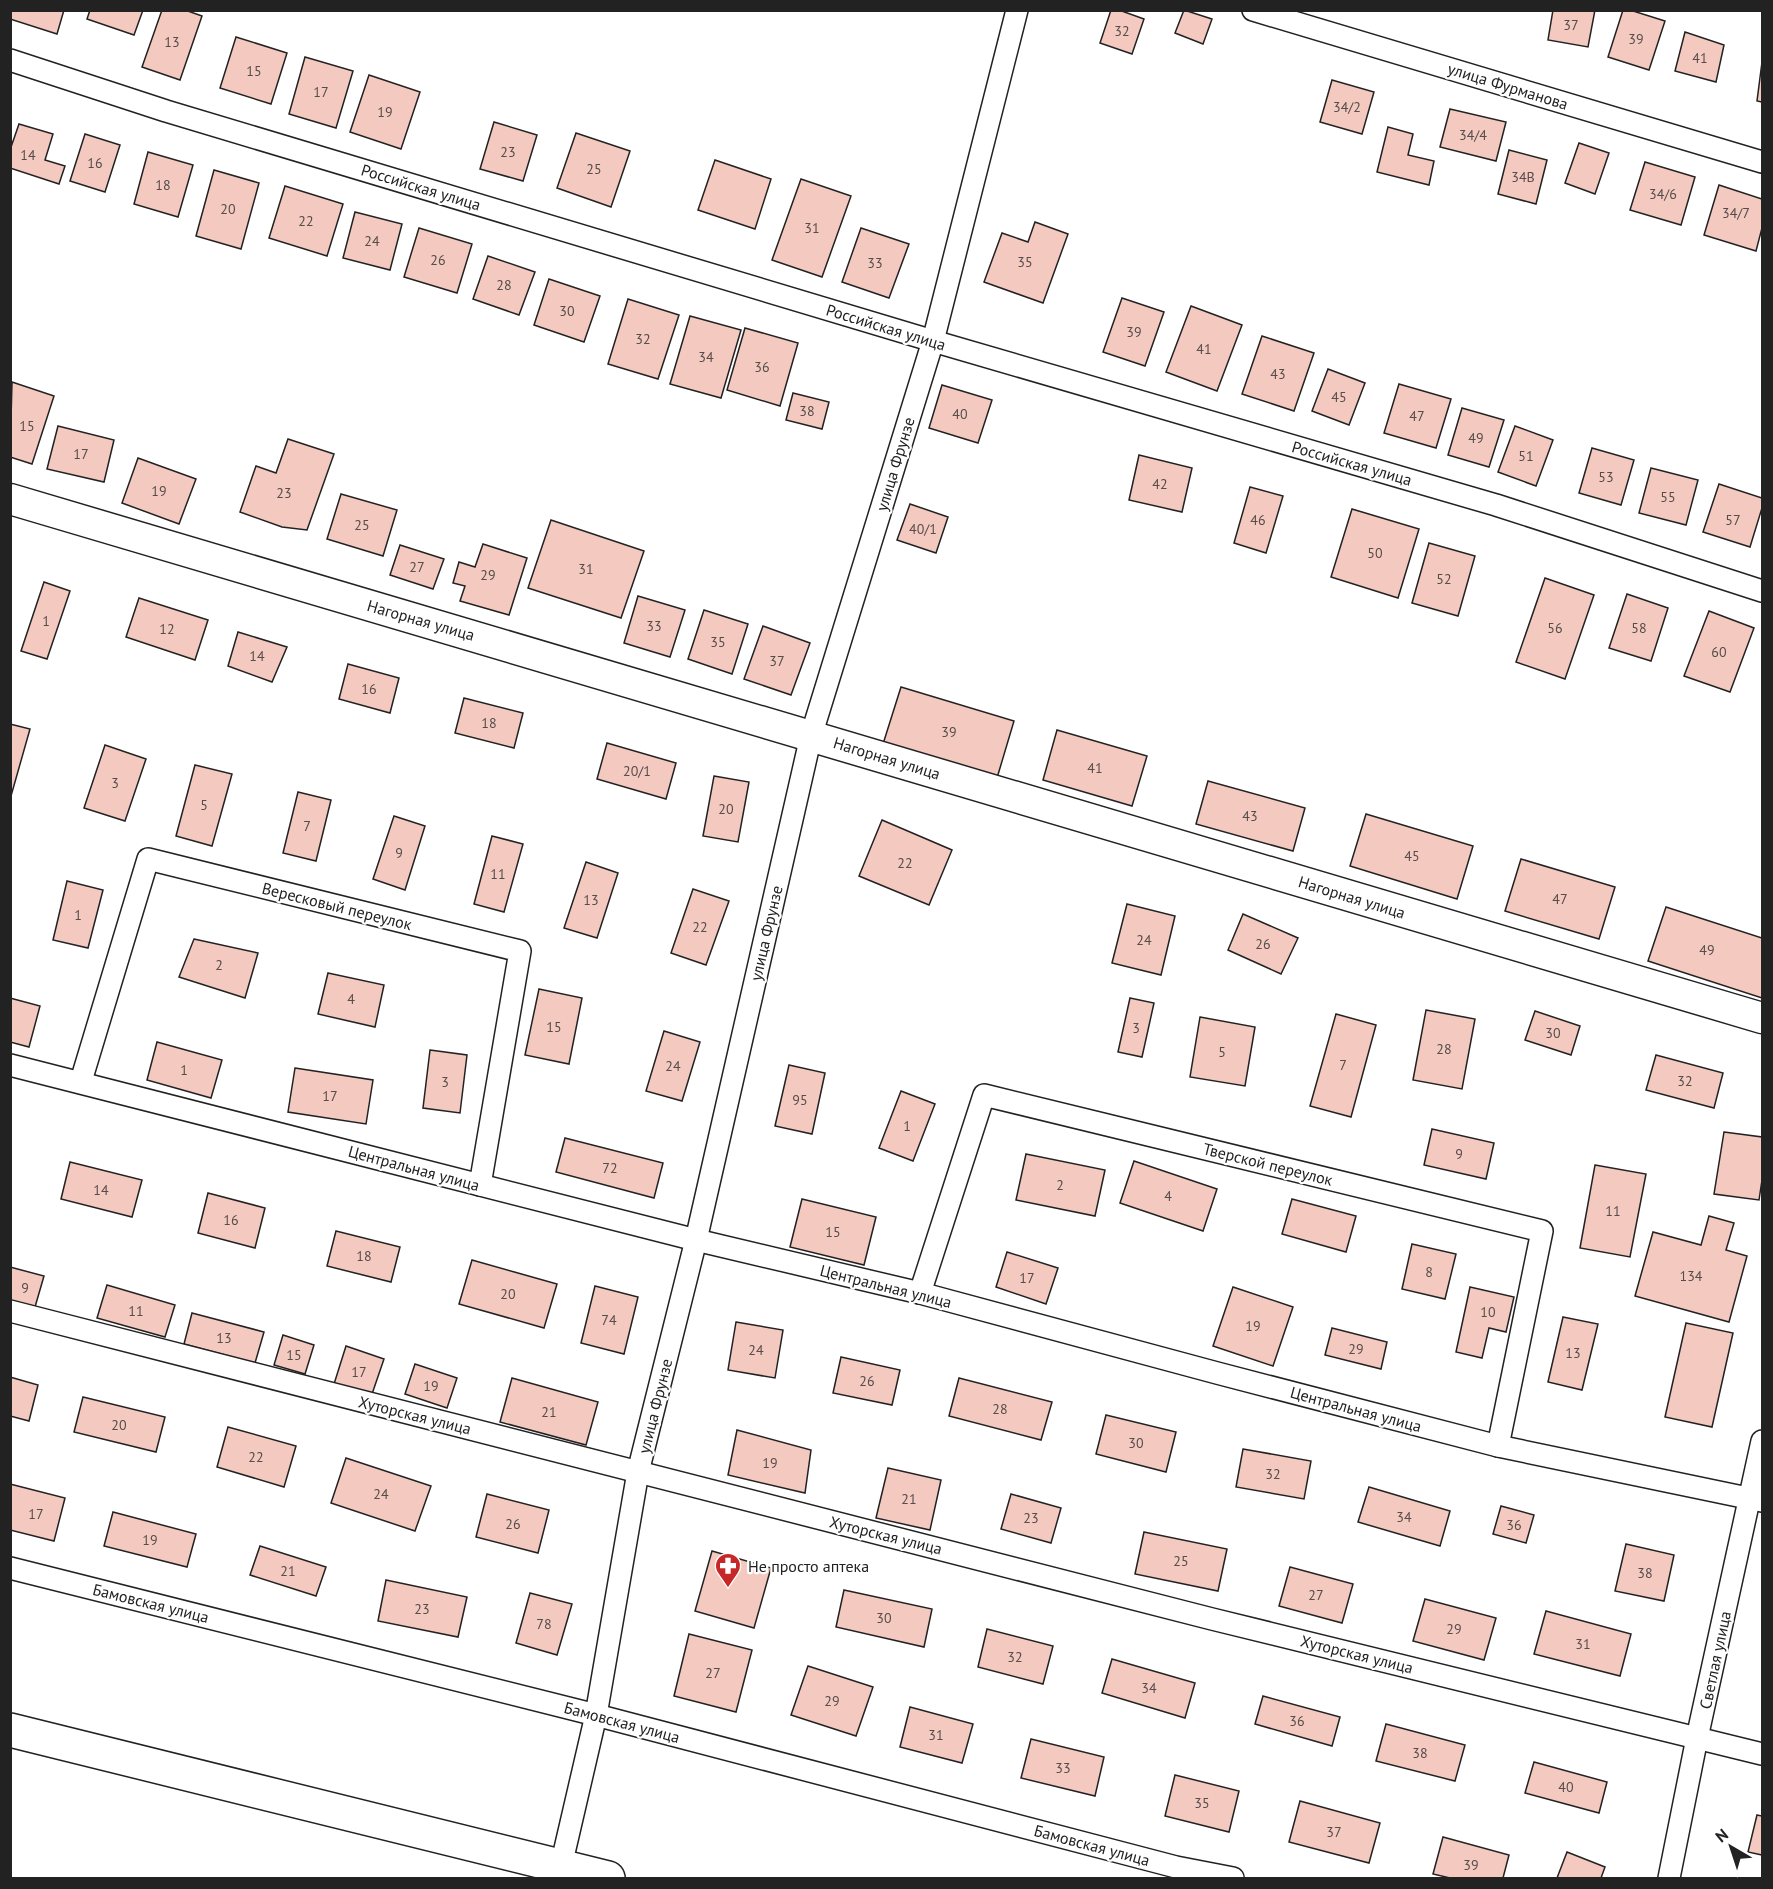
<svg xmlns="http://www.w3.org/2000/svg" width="1773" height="1889" font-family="'PT Sans',sans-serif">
<rect width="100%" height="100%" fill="#fff"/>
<g fill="#f3c9c0" stroke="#222" stroke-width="1.5">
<polygon points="11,10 64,10 57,34 10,19"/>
<polygon points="90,10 143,10 134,35 87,19"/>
<polygon points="162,10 185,10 202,16 180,80 142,67"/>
<polygon points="1111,10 1119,10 1144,19 1132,54 1100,43"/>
<polygon points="1184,10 1212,19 1203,44 1175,33"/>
<polygon points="1553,10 1595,10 1588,47 1548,40"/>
<polygon points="1623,10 1630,10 1665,21 1649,70 1608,57"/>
<polygon points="1685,32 1724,45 1716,82 1675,71"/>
<polygon points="236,37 287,53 271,104 220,88"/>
<polygon points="305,57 353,71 336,128 289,114"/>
<polygon points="1762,62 1762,102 1757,101"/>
<polygon points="369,75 420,92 401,149 350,132"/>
<polygon points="1332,80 1374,92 1362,134 1320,122"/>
<polygon points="1450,109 1506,122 1496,161 1440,147"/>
<polygon points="494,122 537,135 523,181 480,169"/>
<polygon points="19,124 53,134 45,160 65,166 59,184 10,168 10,150"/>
<polygon points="1388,127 1413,134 1408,155 1434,161 1429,185 1377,172"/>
<polygon points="576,133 630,151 611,207 557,188"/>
<polygon points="85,134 120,145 105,192 70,181"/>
<polygon points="1579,143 1609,153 1595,194 1565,183"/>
<polygon points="1509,150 1547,160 1536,204 1498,194"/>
<polygon points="148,152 193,165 178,217 134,204"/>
<polygon points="715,160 771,179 755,229 698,210"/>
<polygon points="1645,162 1695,177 1681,225 1630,210"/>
<polygon points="214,170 259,183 241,249 196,236"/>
<polygon points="801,179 851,196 822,277 772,260"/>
<polygon points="1719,185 1762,199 1762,228 1756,251 1704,235"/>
<polygon points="285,186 343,204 327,256 269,238"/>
<polygon points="355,212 402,224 390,270 343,258"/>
<polygon points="1035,222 1068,234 1043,303 984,282 1002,233 1028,242"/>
<polygon points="419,228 472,244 457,293 404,277"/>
<polygon points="861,228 909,244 889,298 842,282"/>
<polygon points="488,256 535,272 519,315 473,299"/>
<polygon points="549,279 600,296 584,342 534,325"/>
<polygon points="1122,298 1164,312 1145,366 1103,352"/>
<polygon points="628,299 679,315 658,379 608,364"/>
<polygon points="1191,306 1242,325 1217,391 1166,372"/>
<polygon points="690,316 741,330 721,398 670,384"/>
<polygon points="745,328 798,343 780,406 727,390"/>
<polygon points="1262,336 1314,353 1294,411 1242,394"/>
<polygon points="1328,369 1365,383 1349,425 1312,411"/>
<polygon points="12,382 54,396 32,464 10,457"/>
<polygon points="1399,384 1451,399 1436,448 1384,433"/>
<polygon points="942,385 992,400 978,443 929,428"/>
<polygon points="793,393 829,402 822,429 786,420"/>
<polygon points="1462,408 1504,420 1489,467 1448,455"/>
<polygon points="58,426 114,440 104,482 47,469"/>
<polygon points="1515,426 1553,440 1536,486 1498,472"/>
<polygon points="288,439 334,454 307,530 282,527 240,512 256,466 276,473"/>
<polygon points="1592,448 1634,460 1621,505 1579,493"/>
<polygon points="1139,455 1192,468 1182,512 1129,500"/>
<polygon points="138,458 196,479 179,524 122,503"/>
<polygon points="1651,468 1698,480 1686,525 1639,513"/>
<polygon points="1719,484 1762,498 1762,508 1750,547 1703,532"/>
<polygon points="1250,487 1283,496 1266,553 1234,543"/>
<polygon points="341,494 397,510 383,556 327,539"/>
<polygon points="910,504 948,517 936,553 897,540"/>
<polygon points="1352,509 1419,529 1398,598 1331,577"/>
<polygon points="551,520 644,551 621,618 528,588"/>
<polygon points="1429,543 1475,556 1458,616 1412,603"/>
<polygon points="483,544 527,558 509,615 460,601 465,586 453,583 459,562 475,567"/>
<polygon points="400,545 444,559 433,589 390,575"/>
<polygon points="1545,578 1594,595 1565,679 1516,662"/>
<polygon points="44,582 70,591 47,659 21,651"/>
<polygon points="1627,594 1668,608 1651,661 1609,648"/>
<polygon points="638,596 685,610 670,657 624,643"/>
<polygon points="139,598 208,620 195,660 126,637"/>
<polygon points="704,610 748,624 732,674 688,659"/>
<polygon points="1709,611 1754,628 1730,692 1684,676"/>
<polygon points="763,626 810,643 791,695 744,679"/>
<polygon points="238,632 287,647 272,682 228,666"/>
<polygon points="348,664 399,678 390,713 339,699"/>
<polygon points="901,687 1014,721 997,778 883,744"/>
<polygon points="464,698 523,713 514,748 455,733"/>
<polygon points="10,724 30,729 11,796 10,796"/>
<polygon points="1057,730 1147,756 1132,806 1043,780"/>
<polygon points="607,743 676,763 666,799 597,779"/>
<polygon points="105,745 146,759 125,821 84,808"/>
<polygon points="195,765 232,774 212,846 176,836"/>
<polygon points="714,776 749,782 738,842 703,836"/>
<polygon points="1208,781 1305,808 1293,851 1196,824"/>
<polygon points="298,792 331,800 316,861 283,853"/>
<polygon points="1366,814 1473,846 1457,899 1350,866"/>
<polygon points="394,816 425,826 405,890 373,879"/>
<polygon points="882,820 952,850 929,905 859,876"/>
<polygon points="492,836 523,844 504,912 474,904"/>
<polygon points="1521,859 1615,887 1599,939 1505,911"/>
<polygon points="586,862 618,873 597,938 564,928"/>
<polygon points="67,881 103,890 88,948 53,940"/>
<polygon points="693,889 729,901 706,965 671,953"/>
<polygon points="1127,904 1175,916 1161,975 1112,963"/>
<polygon points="1666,907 1762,938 1762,998 1648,961"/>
<polygon points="1243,914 1298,938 1281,974 1228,950"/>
<polygon points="194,939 258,953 245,998 179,977"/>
<polygon points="328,973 384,985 375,1027 318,1014"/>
<polygon points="539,989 582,998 569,1064 525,1055"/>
<polygon points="10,998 40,1006 29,1047 10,1042"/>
<polygon points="1130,998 1154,1003 1142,1057 1118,1052"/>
<polygon points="1426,1010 1475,1019 1462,1089 1413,1080"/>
<polygon points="1535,1011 1580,1026 1571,1055 1525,1040"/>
<polygon points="1336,1014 1376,1025 1351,1117 1310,1106"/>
<polygon points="1200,1017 1255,1027 1245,1086 1190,1077"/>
<polygon points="664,1031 700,1042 682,1101 646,1091"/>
<polygon points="157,1042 222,1060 211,1098 147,1080"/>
<polygon points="430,1050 467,1055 460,1113 423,1108"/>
<polygon points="1656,1055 1723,1073 1714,1108 1646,1090"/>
<polygon points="789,1065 825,1073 812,1134 775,1126"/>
<polygon points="295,1068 373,1080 366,1124 288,1112"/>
<polygon points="901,1091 935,1104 913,1161 879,1148"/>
<polygon points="1432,1129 1494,1143 1486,1179 1424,1165"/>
<polygon points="1724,1132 1762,1137 1762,1180 1759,1200 1714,1194"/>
<polygon points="565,1138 663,1163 654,1198 556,1172"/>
<polygon points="1026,1154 1105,1170 1095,1216 1016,1200"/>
<polygon points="1134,1161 1217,1189 1203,1231 1120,1203"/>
<polygon points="70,1162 142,1180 132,1217 61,1199"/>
<polygon points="1595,1165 1646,1174 1630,1257 1580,1248"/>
<polygon points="208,1193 265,1208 255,1248 198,1233"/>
<polygon points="802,1199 876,1217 864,1265 790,1247"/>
<polygon points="1292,1199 1356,1216 1346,1252 1282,1234"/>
<polygon points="1709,1216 1734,1223 1726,1250 1747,1256 1729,1322 1635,1296 1653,1232 1701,1245"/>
<polygon points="336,1231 400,1247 391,1282 327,1266"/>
<polygon points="1412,1244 1456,1254 1445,1299 1402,1289"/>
<polygon points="1007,1252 1058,1268 1046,1304 996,1287"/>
<polygon points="472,1260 557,1284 544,1328 459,1304"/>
<polygon points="10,1267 44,1276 35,1307 10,1300"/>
<polygon points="107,1285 175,1305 165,1337 97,1318"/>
<polygon points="595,1286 638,1297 624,1354 581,1343"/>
<polygon points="1233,1287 1293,1307 1273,1366 1213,1346"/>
<polygon points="1470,1287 1514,1297 1506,1332 1489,1328 1482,1358 1456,1352"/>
<polygon points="192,1313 264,1332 255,1363 184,1344"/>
<polygon points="1563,1317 1598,1324 1582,1390 1548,1382"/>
<polygon points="736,1322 783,1330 775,1378 728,1370"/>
<polygon points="1686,1323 1733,1333 1712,1427 1665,1417"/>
<polygon points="1332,1328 1387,1342 1381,1369 1325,1355"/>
<polygon points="283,1335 314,1345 305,1374 274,1365"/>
<polygon points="346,1346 384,1359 371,1397 334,1384"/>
<polygon points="841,1357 900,1370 892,1405 833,1393"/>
<polygon points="415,1364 457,1378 447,1408 405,1394"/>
<polygon points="10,1377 38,1385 29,1421 10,1416"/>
<polygon points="512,1378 598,1402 586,1445 500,1422"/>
<polygon points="959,1378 1052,1402 1041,1440 949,1416"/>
<polygon points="83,1397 165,1417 156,1452 74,1432"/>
<polygon points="1106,1415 1176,1432 1166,1472 1096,1454"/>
<polygon points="228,1427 296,1446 284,1487 217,1467"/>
<polygon points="737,1430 811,1450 805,1493 728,1475"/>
<polygon points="1243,1449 1311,1461 1304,1499 1236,1487"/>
<polygon points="346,1458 431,1486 415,1531 331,1503"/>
<polygon points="888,1468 941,1480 930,1530 876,1518"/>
<polygon points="10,1484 65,1498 54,1541 10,1530"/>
<polygon points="1369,1487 1450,1511 1440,1546 1358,1522"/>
<polygon points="487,1494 549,1510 538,1553 476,1537"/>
<polygon points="1011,1494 1061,1508 1051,1543 1001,1529"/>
<polygon points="1501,1506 1534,1515 1526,1543 1493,1534"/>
<polygon points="113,1512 196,1534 187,1567 104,1546"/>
<polygon points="1144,1532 1227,1549 1218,1591 1135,1574"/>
<polygon points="1626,1544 1674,1555 1664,1601 1615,1591"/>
<polygon points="260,1546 326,1567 316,1596 250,1575"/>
<polygon points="712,1551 771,1568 754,1628 695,1611"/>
<polygon points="1290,1567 1353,1584 1342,1623 1279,1606"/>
<polygon points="386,1580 467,1597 458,1637 378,1621"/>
<polygon points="844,1590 932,1609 924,1647 836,1627"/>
<polygon points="530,1593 572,1604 557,1655 516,1643"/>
<polygon points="1425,1599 1496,1618 1484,1660 1413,1641"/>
<polygon points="1546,1611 1631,1634 1620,1676 1534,1654"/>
<polygon points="987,1629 1053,1646 1043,1684 978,1667"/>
<polygon points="689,1634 752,1650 736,1712 674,1696"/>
<polygon points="1112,1659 1195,1683 1185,1718 1102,1693"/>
<polygon points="808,1666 873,1687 856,1736 791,1715"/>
<polygon points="1263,1696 1340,1717 1332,1746 1255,1724"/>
<polygon points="910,1707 973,1724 962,1763 900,1747"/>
<polygon points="1386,1724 1465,1745 1455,1781 1376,1761"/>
<polygon points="1031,1739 1104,1757 1095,1796 1021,1778"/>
<polygon points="1534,1762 1607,1782 1599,1813 1525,1793"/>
<polygon points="1175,1775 1239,1791 1229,1832 1165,1816"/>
<polygon points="1300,1801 1380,1823 1369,1863 1289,1842"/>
<polygon points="1757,1815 1762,1816 1762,1855 1748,1852"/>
<polygon points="1443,1837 1509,1855 1503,1878 1450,1878 1433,1874"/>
<polygon points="1567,1852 1605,1867 1601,1878 1557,1878"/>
</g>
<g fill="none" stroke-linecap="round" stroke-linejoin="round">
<defs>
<g id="street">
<polyline points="1253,10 1762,162"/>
<polyline points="10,60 166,111 933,341 1496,505 1762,591"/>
<polyline points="10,1065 696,1240 920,1293 1217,1373 1498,1446 1762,1501"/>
<polyline points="81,1081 148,859 520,951 480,1185"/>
<polyline points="920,1293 984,1095 1542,1231 1498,1446"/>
<polyline points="10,1311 1212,1619 1762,1754"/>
<polyline points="10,1568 596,1715 1176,1867 1233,1878"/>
<polyline points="561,1866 596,1715 638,1472 696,1240 811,736 933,341 1017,10"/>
<polyline points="1669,1878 1697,1738 1762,1441"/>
</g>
<polyline id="secondary" points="10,499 1762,1018"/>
<polyline id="primary" points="10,1730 608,1878"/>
</defs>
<use href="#street" stroke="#222" stroke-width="24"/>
<use href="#secondary" stroke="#222" stroke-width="33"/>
<use href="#primary" stroke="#222" stroke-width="36"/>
<use href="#street" stroke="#fff" stroke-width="21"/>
<use href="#secondary" stroke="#fff" stroke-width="30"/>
<use href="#primary" stroke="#fff" stroke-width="33"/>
</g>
<defs>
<symbol id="pharmacy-pin" viewBox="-11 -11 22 30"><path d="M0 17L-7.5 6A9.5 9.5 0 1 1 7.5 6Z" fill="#c62828" stroke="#fff"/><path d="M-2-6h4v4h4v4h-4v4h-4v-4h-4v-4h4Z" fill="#fff"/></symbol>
</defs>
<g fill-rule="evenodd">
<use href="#pharmacy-pin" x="713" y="1551" width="30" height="40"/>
</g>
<g text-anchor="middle" stroke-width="4.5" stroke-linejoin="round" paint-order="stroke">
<g font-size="14" fill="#564c4a">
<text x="1571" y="30">37</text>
<text x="1122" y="36">32</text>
<text x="1636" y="44">39</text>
<text x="172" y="47">13</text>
<text x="1700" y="63">41</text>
<text x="254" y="76">15</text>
<text x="321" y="97">17</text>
<text x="1347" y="112">34/2</text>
<text x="385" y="117">19</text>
<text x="1473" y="140">34/4</text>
<text x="508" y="157">23</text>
<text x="28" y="160">14</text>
<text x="95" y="168">16</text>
<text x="594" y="174">25</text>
<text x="1523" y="182">34В</text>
<text x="163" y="190">18</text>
<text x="1663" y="199">34/6</text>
<text x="228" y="214">20</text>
<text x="1736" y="218">34/7</text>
<text x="306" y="226">22</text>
<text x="812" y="233">31</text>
<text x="372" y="246">24</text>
<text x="438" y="265">26</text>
<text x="1025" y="267">35</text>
<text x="875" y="268">33</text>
<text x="504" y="290">28</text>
<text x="567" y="316">30</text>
<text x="1134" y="337">39</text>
<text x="643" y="344">32</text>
<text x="1204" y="354">41</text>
<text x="706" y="362">34</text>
<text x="762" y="372">36</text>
<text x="1278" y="379">43</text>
<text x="1339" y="402">45</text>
<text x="807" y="416">38</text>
<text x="960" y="419">40</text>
<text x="1417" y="421">47</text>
<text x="27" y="431">15</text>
<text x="1476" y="443">49</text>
<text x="81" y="459">17</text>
<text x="1526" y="461">51</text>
<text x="1606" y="482">53</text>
<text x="1160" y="489">42</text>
<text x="159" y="496">19</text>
<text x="284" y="498">23</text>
<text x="1668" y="502">55</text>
<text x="1258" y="525">46</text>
<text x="1733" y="525">57</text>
<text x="362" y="530">25</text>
<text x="923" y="534">40/1</text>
<text x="1375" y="558">50</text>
<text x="417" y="572">27</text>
<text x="586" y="574">31</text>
<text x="488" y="580">29</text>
<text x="1444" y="584">52</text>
<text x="46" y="626">1</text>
<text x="654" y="631">33</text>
<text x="1555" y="633">56</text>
<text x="1639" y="633">58</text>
<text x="167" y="634">12</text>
<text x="718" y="647">35</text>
<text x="1719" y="657">60</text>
<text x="257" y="661">14</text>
<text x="777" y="666">37</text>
<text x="369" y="694">16</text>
<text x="489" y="728">18</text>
<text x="949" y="737">39</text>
<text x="1095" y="773">41</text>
<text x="637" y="776">20/1</text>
<text x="115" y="788">3</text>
<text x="204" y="810">5</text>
<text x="726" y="814">20</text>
<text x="1250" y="821">43</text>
<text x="307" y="831">7</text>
<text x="399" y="858">9</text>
<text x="1412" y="861">45</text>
<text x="905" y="868">22</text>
<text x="498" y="879">11</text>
<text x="1560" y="904">47</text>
<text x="591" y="905">13</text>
<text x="78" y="920">1</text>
<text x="700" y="932">22</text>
<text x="1144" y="945">24</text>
<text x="1263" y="949">26</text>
<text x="1707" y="955">49</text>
<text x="219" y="970">2</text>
<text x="351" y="1004">4</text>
<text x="554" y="1032">15</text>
<text x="1136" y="1033">3</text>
<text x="1553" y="1038">30</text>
<text x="1444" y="1054">28</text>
<text x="1222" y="1057">5</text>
<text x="1343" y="1070">7</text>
<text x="673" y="1071">24</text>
<text x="184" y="1075">1</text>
<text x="1685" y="1086">32</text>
<text x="445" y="1087">3</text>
<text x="330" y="1101">17</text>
<text x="800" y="1105">95</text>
<text x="907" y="1131">1</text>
<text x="1459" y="1159">9</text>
<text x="610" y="1173">72</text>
<text x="1060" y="1190">2</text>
<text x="101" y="1195">14</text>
<text x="1168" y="1201">4</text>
<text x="1613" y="1216">11</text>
<text x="231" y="1225">16</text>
<text x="833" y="1237">15</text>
<text x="364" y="1261">18</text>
<text x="1429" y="1277">8</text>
<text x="1691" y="1281">134</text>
<text x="1027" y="1283">17</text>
<text x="25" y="1293">9</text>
<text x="508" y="1299">20</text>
<text x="136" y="1316">11</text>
<text x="1488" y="1317">10</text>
<text x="609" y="1325">74</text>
<text x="1253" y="1331">19</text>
<text x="224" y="1343">13</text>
<text x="1356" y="1354">29</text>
<text x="756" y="1355">24</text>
<text x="1573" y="1358">13</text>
<text x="294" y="1360">15</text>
<text x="359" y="1377">17</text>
<text x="867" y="1386">26</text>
<text x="431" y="1391">19</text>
<text x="1000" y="1414">28</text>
<text x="549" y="1417">21</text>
<text x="119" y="1430">20</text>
<text x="1136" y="1448">30</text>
<text x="256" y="1462">22</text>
<text x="770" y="1468">19</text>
<text x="1273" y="1479">32</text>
<text x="381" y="1499">24</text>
<text x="909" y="1504">21</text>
<text x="36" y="1519">17</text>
<text x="1404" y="1522">34</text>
<text x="1031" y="1523">23</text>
<text x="513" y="1529">26</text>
<text x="1514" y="1530">36</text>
<text x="150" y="1545">19</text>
<text x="1181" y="1566">25</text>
<text x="288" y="1576">21</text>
<text x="1645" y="1578">38</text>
<text x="1316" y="1600">27</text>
<text x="422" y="1614">23</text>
<text x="884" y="1623">30</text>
<text x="544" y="1629">78</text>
<text x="1454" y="1634">29</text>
<text x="1583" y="1649">31</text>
<text x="1015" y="1662">32</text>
<text x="713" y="1678">27</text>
<text x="1149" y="1693">34</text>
<text x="832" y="1706">29</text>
<text x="1297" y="1726">36</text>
<text x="936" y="1740">31</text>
<text x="1420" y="1758">38</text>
<text x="1063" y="1773">33</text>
<text x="1566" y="1792">40</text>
<text x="1202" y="1808">35</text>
<text x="1334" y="1837">37</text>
<text x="1471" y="1870">39</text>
</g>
<g font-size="16" fill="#222" stroke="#fff">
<text transform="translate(1508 86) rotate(17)" y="6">улица Фурманова</text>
<text transform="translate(421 187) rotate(17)" y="6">Российская улица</text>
<text transform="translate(886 327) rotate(17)" y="6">Российская улица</text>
<text transform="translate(1352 463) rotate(16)" y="6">Российская улица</text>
<text transform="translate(895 464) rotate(-73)" y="6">улица Фрунзе</text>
<text transform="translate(421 620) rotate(16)" y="6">Нагорная улица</text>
<text transform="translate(887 758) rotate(17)" y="6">Нагорная улица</text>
<text transform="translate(1352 897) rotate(17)" y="6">Нагорная улица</text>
<text transform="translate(337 906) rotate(14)" y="6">Вересковый переулок</text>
<text transform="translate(766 933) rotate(-77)" y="6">улица Фрунзе</text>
<text transform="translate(1268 1164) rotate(14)" y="6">Тверской переулок</text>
<text transform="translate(414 1168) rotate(15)" y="6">Центральная улица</text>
<text transform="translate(886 1286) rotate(14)" y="6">Центральная улица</text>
<text transform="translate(655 1406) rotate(-76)" y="6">улица Фрунзе</text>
<text transform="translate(1356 1409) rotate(15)" y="6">Центральная улица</text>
<text transform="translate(415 1415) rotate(14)" y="6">Хуторская улица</text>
<text transform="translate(886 1535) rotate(14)" y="6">Хуторская улица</text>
<text transform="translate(151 1603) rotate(14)" y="6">Бамовская улица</text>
<text transform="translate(1357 1654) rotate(14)" y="6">Хуторская улица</text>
<text transform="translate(1715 1660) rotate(-78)" y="6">Светлая улица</text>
<text transform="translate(622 1722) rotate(15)" y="6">Бамовская улица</text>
<text transform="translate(1092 1845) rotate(15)" y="6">Бамовская улица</text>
</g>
<g font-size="16" fill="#222" stroke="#fff" text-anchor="start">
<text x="748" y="1572">Не просто аптека</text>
</g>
</g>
<rect width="1773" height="1889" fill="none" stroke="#222222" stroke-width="24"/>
<g transform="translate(1731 1847) rotate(321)" stroke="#ffffff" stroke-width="4.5" paint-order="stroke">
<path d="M0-4.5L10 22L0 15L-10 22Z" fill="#222222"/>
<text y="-9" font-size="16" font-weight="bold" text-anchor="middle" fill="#222222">N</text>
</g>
</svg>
